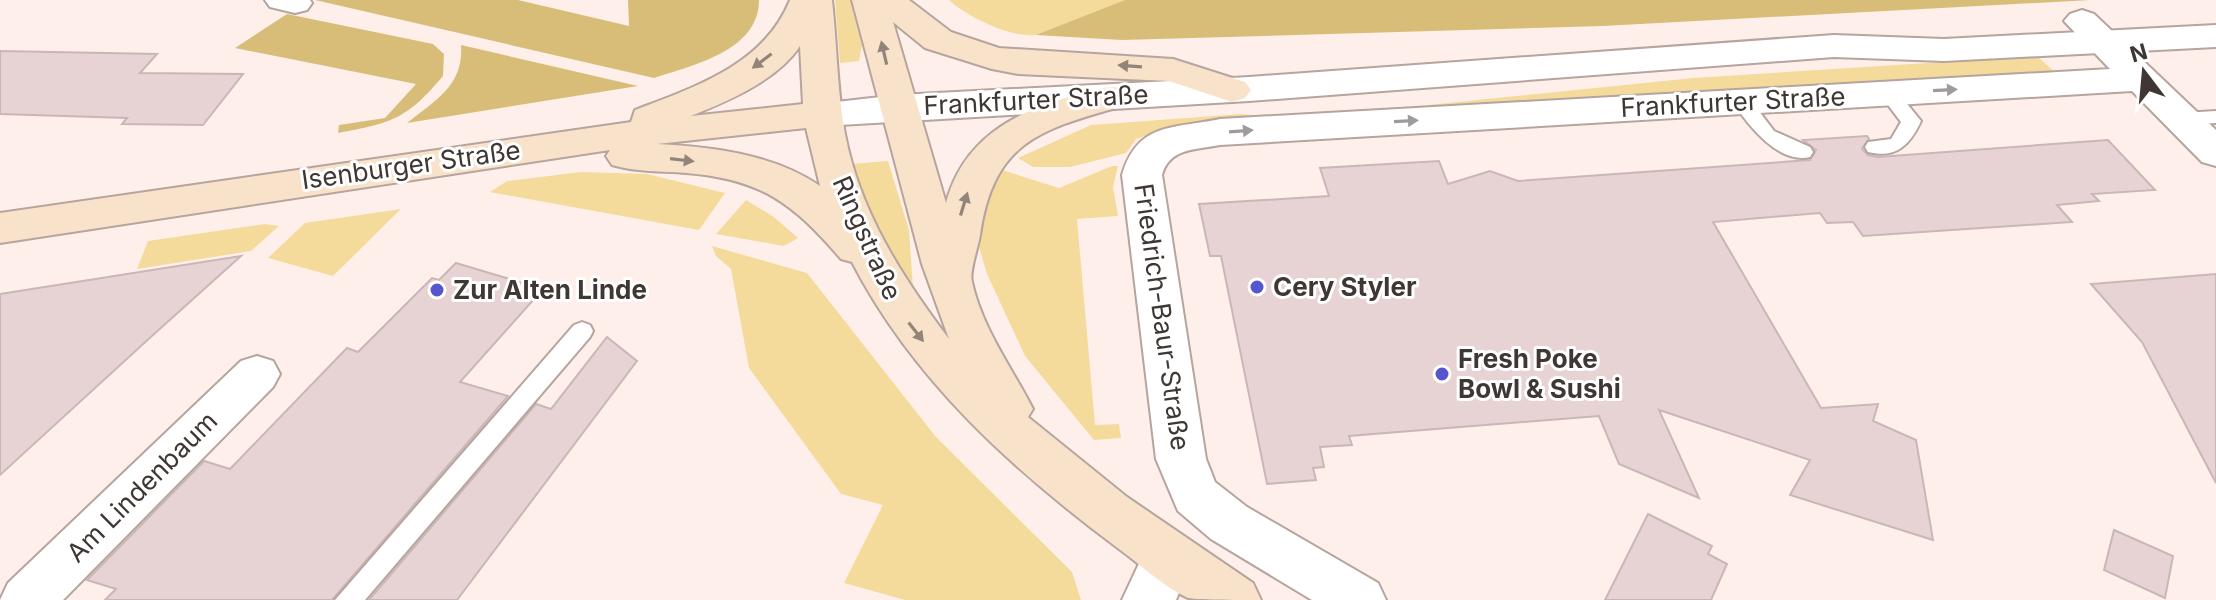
<svg xmlns="http://www.w3.org/2000/svg" width="2216" height="600" font-family="Inter,sans-serif">
<rect width="100%" height="100%" fill="#ffefea"/>
<g fill="#f4db9c">
<polygon points="835,0 850,0 862,45 859,61 840,63"/>
<path d="M949 0H1125C1104 9 1057 33 1036 35 1010 38 968 17 949 0Z"/>
<polygon points="2037,56 2059,76 1360,112 1693,78"/>
<polygon points="1241,114 1270,117 1168,128 1136,139 1126,153 1070,167 1033,167 1018,158 1091,125"/>
<polygon points="888,161 909,230 913,288 880,253 851,164"/>
<polygon points="1112,166 1118,166 1113,187 1118,216 1077,219 1095,425 1119,424 1121,438 1094,440 1025,356 987,274 971,220 999,169 1059,188"/>
<polygon points="581,172 647,174 725,193 699,230 490,192 507,181"/>
<polygon points="746,200 774,217 798,238 784,246 716,234"/>
<polygon points="401,209 333,276 268,258 305,223"/>
<polygon points="265,224 279,226 251,251 137,269 148,241"/>
<polygon points="712,246 807,273 936,437 1072,572 1081,600 905,600 844,583 883,505 841,494 749,368 731,269 716,256"/>
</g>
<g fill="#d8bd79">
<path d="M315 0H518L629 26 628 0H759C759 51 693 65 654 78Z"/>
<polygon points="1125,0 2091,0 1603,26 1122,40 1036,35"/>
<path d="M287 14 433 44 444 54 443 76C407 119 392 123 338 133L339 125 385 118 416 84 235 48Z"/>
<path d="M461 45 638 86 407 123C436 100 464 85 461 45Z"/>
</g>
<g fill="#e7d3d4" stroke="#cab6b7" stroke-width="2">
<polygon points="0,51 157,54 140,73 243,74 203,125 122,124 127,118 0,114"/>
<polygon points="1867,136 1869,139 1862,149 1868,155 1878,157 2108,140 2155,190 2092,194 2099,201 2057,205 2072,222 1863,236 1853,222 1827,223 1820,213 1713,222 1821,408 1878,404 1873,421 1916,440 1933,540 1790,495 1810,460 1659,410 1699,498 1619,464 1599,416 1349,436 1352,445 1320,447 1324,467 1313,468 1316,480 1267,484 1221,256 1210,256 1199,204 1329,196 1320,168 1439,161 1448,184 1490,171 1518,181 1810,160 1816,150 1803,140"/>
<polygon points="241,256 153,335 0,475 0,294"/>
<polygon points="456,263 543,289 460,382 508,396 332,600 105,600 116,589 87,580 204,461 230,469 347,348 358,352 432,278 439,280"/>
<polygon points="2216,274 2216,483 2142,342 2091,284"/>
<polygon points="607,337 637,361 457,600 369,600 536,404 551,409"/>
<polygon points="1648,514 1712,546 1708,554 1727,564 1711,600 1605,600"/>
<polygon points="2114,530 2173,556 2165,598 2104,570"/>
</g>
<g fill="none" stroke-linecap="round" stroke-linejoin="round">
<defs>
<g id="service">
<path d="M1888 87 1895 89 1921 121C1910 145 1896 159 1868 152L1865 147 1868 142 1891 139 1901 122 1879 93Z"/>
<path d="M1742 96 1749 98 1774 131 1810 147 1813 152 1810 157C1779 165 1747 124 1733 102Z"/>
<polygon points="2216,111 2216,123 2182,125 2172,119 2182,113"/>
<polygon points="582,322 590,325 593,331 590,337 365,600 335,600 574,325"/>
</g>
<g id="minor">
<polygon points="265,0 310,0 312,3 307,10 295,13 270,7"/>
<path d="M2082 10 2094 14 2216 130V166L2202 162 2132 91 1220 145C1195 150 1169 148 1162 175L1206 459 1215 482 1247 507 1378 583 1386 600H1312L1211 539 1178 511 1156 459 1122 175C1138 122 1172 129 1220 119L2110 69 2064 21 2070 14Z"/>
<polygon points="257,356 273,361 280,374 273,387 63,600 0,600 8,583 241,361"/>
<polygon points="1168,533 1186,540 1194,556 1176,600 1122,600 1150,540"/>
</g>
<polygon id="tertiary" points="2216,25 2216,47 1944,61 1834,57 1249,101 823,126 810,123 804,114 810,105 898,95 1249,77 1834,35 1944,39"/>
<path id="secondary" d="M790 0H832C837 45 837 90 845 134 860 212 902 277 949 339L922 264 852 0H909L951 32 999 48 1173 59 1245 82 1251 90 1245 98 1232 102 1169 81 1018 74 992 69 925 48 893 22 946 203C963 140 1012 113 1072 96 1090 91 1107 84 1126 89L1132 97 1126 105C1043 129 994 139 980 235 978 248 969 272 972 282 982 328 1012 368 1033 409L1028 417 1127 497 1253 583 1261 600C1244 600 1202 600 1188 598 1164 587 1141 565 1119 549 1013 470 913 380 852 262L841 259C793 203 761 179 686 173 661 171 636 172 612 165L606 156 610 150 0 243V213L631 122 635 110C695 87 764 65 790 0ZM800 46 803 104 691 116C730 100 776 81 800 46ZM806 128 820 186C773 154 713 147 657 144Z"/>
</defs>
<use href="#service" stroke="#b6a49e" stroke-width="4"/>
<use href="#minor" stroke="#b6a49e" stroke-width="4"/>
<use href="#tertiary" stroke="#b6a49e" stroke-width="4"/>
<use href="#secondary" stroke="#b6a49e" stroke-width="4"/>
<use href="#service" fill="#fff" fill-rule="evenodd"/>
<use href="#minor" fill="#fff" fill-rule="evenodd"/>
<use href="#tertiary" fill="#fff" fill-rule="evenodd"/>
<use href="#secondary" fill="#f9e2ca" fill-rule="evenodd"/>
</g>
<defs><path id="oneway-solid" d="M-6-.8H1V-3.2L6.5 0L1 3.2V.8H-6Z" transform="scale(2)"/></defs>
<g fill="#928478">
<use href="#oneway-solid" transform="translate(884 53) rotate(-103)"/>
<use href="#oneway-solid" transform="translate(762 61) rotate(143)"/>
<use href="#oneway-solid" transform="translate(1130 66) rotate(-176)"/>
<use href="#oneway-solid" transform="translate(682 160) rotate(7)"/>
<use href="#oneway-solid" transform="translate(964 204) rotate(-73)"/>
<use href="#oneway-solid" transform="translate(916 332) rotate(52)"/>
</g>
<g fill="#9e9b9a">
<use href="#oneway-solid" transform="translate(1945 90) rotate(-3)"/>
<use href="#oneway-solid" transform="translate(1406 121) rotate(-3)"/>
<use href="#oneway-solid" transform="translate(1241 131) rotate(-4)"/>
</g>
<g fill="#5556cd" stroke="#fff" stroke-width="3">
<circle cx="1257" cy="287" r="8"/>
<circle cx="437" cy="290" r="8"/>
<circle cx="1442" cy="374" r="8"/>
</g>
<g text-anchor="middle" stroke-width="6" stroke-linejoin="round" paint-order="stroke">
<g font-size="26" fill="#3e3734" stroke="#fff">
<text transform="translate(1036 100) rotate(-3)" y="9">Frankfurter Straße</text>
<text transform="translate(1733 102) rotate(-3)" y="9">Frankfurter Straße</text>
<text transform="translate(411 165) rotate(-8)" y="9">Isenburger Straße</text>
<text transform="translate(867 238) rotate(66)" y="9">Ringstraße</text>
<text transform="translate(1162 317) rotate(82)" y="9">Friedrich-Baur-Straße</text>
<text transform="translate(142 487) rotate(-45)" y="9">Am Lindenbaum</text>
</g>
<g font-size="26" font-weight="bold" fill="#3e3734" stroke="#fff" text-anchor="start">
<text x="1273" y="296">Cery Styler</text>
<text x="453" y="299">Zur Alten Linde</text>
<text x="1458" y="368">Fresh Poke<tspan x="1458" dy="30">Bowl &amp; Sushi</tspan></text>
</g>
</g>
<g transform="translate(2144 72) rotate(344)" stroke="#ffffff" stroke-width="6" paint-order="stroke">
<path d="M0-6L14 30L0 20L-14 30Z" fill="#3e3734"/>
<text y="-12" font-size="22" font-weight="bold" text-anchor="middle" fill="#3e3734">N</text>
</g>
</svg>
